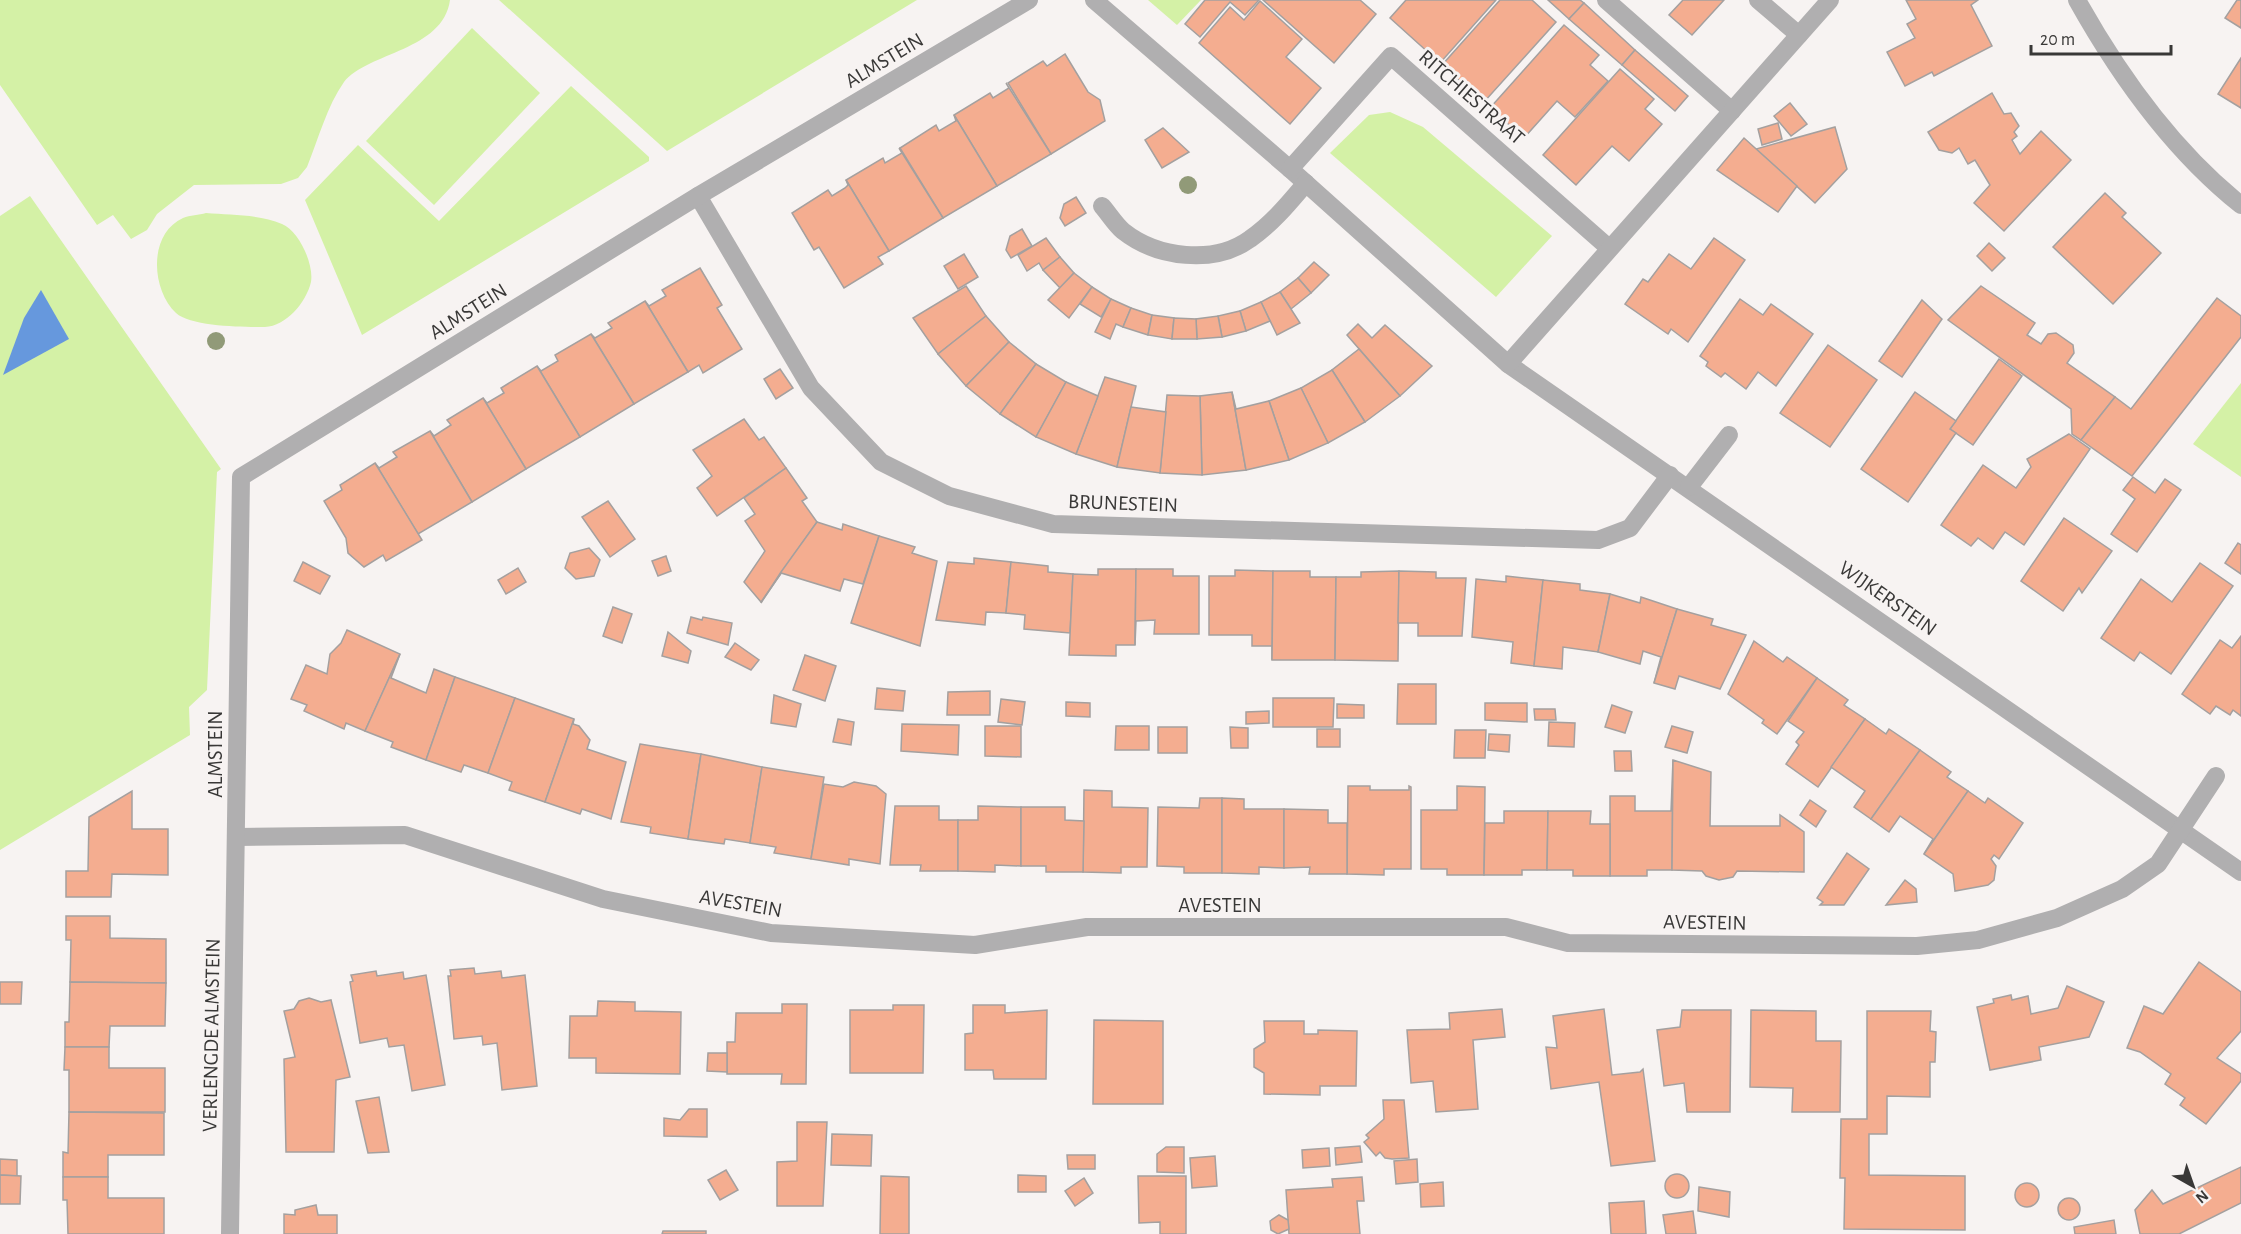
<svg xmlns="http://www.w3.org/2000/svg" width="2241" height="1234" font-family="'Alegreya Sans',sans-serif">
<rect width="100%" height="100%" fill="#f7f3f2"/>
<g fill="#d4f1a6">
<path d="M0 0H450C443 51 368 52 344 82 327 106 318 140 307 167L298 178 281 184 194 185 157 214 147 230 131 239 113 215 97 225 0 85Z"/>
<polygon points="499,0 917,0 667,151"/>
<polygon points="1148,0 1201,0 1177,25"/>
<polygon points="472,28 540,93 434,205 366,141"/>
<polygon points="571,86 649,157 649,161 362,335 305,200 358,145 439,221"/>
<polygon points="1390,112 1423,127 1552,236 1496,297 1330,153 1369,115"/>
<polygon points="30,196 221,469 217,472 207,690 189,707 190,735 0,850 0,216"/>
<path d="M206 213C230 215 259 214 282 224 299 231 314 264 311 282 306 303 286 326 265 327 245 327 191 327 176 313 151 289 148 234 183 218 190 215 199 215 206 213Z"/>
<polygon points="2241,383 2241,477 2193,444"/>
</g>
<polygon fill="#6698dd" points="41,290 69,339 3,375 24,318"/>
<g fill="#f4ad90" stroke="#a4a09f" stroke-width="1.5">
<polygon points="1205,0 1259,0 1245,15 1230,2 1200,37 1185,24"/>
<polygon points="1263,0 1360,0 1376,14 1334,63"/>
<polygon points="1406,0 1496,0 1440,63 1390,18"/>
<polygon points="1500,0 1532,0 1556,22 1484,102 1442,65"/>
<polygon points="1548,0 1580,0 1584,3 1569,19"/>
<polygon points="1683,0 1724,0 1692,35 1669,15"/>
<polygon points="1906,0 1978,0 1971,5 1992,46 1934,76 1932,72 1905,86 1887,52 1915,38 1907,24 1916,19"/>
<polygon points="2237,0 2241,0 2241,28 2225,18"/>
<polygon points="1260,1 1302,39 1286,57 1321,88 1290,124 1199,43 1230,7 1244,20"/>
<polygon points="1584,3 1635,50 1622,65 1569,19"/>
<polygon points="1564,25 1599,55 1590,65 1608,81 1575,117 1557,101 1524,138 1490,108"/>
<polygon points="1635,50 1688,96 1675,111 1622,65"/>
<polygon points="1065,54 1088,92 1100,100 1105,121 1051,154 1008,83 1043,61 1047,66"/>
<polygon points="2241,58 2241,108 2218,94"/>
<polygon points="1620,69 1654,99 1645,109 1662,124 1629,161 1612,146 1576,185 1543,155"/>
<polygon points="1006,83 1051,154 997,186 954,115 990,93 993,98 1009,88"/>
<polygon points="1992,93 2004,114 2011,113 2019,126 2014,132 2017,136 2012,140 2020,154 2041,131 2071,160 2004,231 1974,203 1990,185 1975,160 1968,164 1959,148 1952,153 1939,150 1928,132"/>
<polygon points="1790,103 1807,124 1791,136 1774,116"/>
<polygon points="954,115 997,186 943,218 900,148 936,125 939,131 956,121"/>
<polygon points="1778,123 1782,139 1762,145 1758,129"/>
<polygon points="1835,127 1847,169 1815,203 1756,149"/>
<polygon points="1163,128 1189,152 1162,168 1145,140"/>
<polygon points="1744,138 1797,186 1778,212 1717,170"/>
<polygon points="899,148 943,218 889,251 846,180 883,158 885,163 902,153"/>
<polygon points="846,180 889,251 878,257 883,264 844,288 819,247 814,250 792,213 828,190 832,196 845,188 848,185"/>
<polygon points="2105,193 2126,213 2122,217 2161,253 2113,304 2053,247"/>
<polygon points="1076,197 1086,213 1065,226 1060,218 1064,204"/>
<polygon points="1022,229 1032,246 1011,258 1006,250 1010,236"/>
<polygon points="1046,238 1060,257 1043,270 1039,263 1027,271 1018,255"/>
<polygon points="1714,238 1745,260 1688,342 1671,329 1668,334 1625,304 1643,279 1648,282 1669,254 1691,269"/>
<polygon points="1989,243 2005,258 1992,271 1977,256"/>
<polygon points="964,254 978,277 958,289 944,266"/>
<polygon points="1060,257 1074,273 1060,288 1043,270"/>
<polygon points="1314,262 1329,275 1311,293 1298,278"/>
<polygon points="700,268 722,305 717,308 742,349 703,373 699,365 688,372 645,301 649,306 666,296 662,290"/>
<polygon points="1074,273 1092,287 1069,318 1048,300"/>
<polygon points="1298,278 1311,293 1291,309 1280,292"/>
<polygon points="966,286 986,316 938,354 913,318"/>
<polygon points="1981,286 2035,323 2027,335 2041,344 2048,334 2056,333 2073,345 2074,353 2067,363 2115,397 2081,440 2072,434 2071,409 1948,320"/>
<polygon points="1092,287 1111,299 1101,317 1080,304"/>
<polygon points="1280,292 1300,323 1277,335 1261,302"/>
<polygon points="2217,298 2241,316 2241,337 2132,476 2081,440 2115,397 2131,409"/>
<polygon points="1111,299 1131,308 1123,327 1116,324 1110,339 1095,332"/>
<polygon points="1740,299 1763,315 1771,304 1813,334 1776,386 1758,372 1746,389 1725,373 1721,377 1706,366 1708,362 1700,356"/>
<polygon points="1922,300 1942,319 1902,377 1879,361"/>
<polygon points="645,301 688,372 634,404 591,334 595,338 612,328 608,323"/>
<polygon points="1261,302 1270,321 1246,331 1240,311"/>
<polygon points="1131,308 1152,315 1148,335 1123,327"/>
<polygon points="1240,311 1246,331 1222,337 1218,316"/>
<polygon points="1152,315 1174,318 1172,339 1148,335"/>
<polygon points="986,316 1009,342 966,386 938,354"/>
<polygon points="1218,316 1222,337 1197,339 1196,319"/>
<polygon points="1174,318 1196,319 1197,339 1172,339"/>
<polygon points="1358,324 1372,338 1385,325 1432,366 1400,396 1347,335"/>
<polygon points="591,334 634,404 580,437 537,366 541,371 558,361 555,355"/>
<polygon points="1009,342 1036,364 1000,414 966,386"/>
<polygon points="1828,345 1877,380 1830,447 1780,413"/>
<polygon points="1359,349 1400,396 1365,422 1332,370"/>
<polygon points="1999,359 2022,376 1973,445 1950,429"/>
<polygon points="1036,364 1066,382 1036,437 1000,414"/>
<polygon points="537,366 580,437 526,469 483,398 487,403 504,393 501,388"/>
<polygon points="780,369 793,388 776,399 764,379"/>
<polygon points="1332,370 1365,422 1328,443 1301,388"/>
<polygon points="1105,377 1136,386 1117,467 1076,454"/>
<polygon points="1066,382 1098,396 1076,454 1036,437"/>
<polygon points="1301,388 1328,443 1289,460 1269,401"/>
<polygon points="1232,392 1246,470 1202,475 1200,396"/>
<polygon points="1232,392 1236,409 1269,401 1289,460 1246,470"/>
<polygon points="1915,392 1956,421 1950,429 1956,433 1908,502 1861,469"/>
<polygon points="1167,395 1200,396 1202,475 1160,473"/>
<polygon points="483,398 526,469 472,502 430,431 434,436 451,425 447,420"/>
<polygon points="1131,407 1166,412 1160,473 1117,467"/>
<polygon points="744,419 759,440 764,437 786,468 717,516 697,488 712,476 693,450"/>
<polygon points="430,431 472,502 418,534 375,463 379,468 397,457 393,452"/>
<polygon points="2069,434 2090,449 2024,545 2005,532 1993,549 1978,538 1971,546 1941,525 1983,465 2016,488 2031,467 2027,459"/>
<polygon points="375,463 422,540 386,561 383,555 364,567 348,553 346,538 324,501 342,490 340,485"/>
<polygon points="786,468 807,498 802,501 817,522 761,602 744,582 765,551 745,521 755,514 744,498"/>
<polygon points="2133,477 2155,493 2165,479 2181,490 2137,552 2111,534 2135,499 2123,490"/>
<polygon points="608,501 635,539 610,557 582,517"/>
<polygon points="2064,518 2112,551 2082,593 2079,588 2063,611 2021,581"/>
<polygon points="817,522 842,530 843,524 879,536 863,584 844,579 840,591 781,573 761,603 781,572"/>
<polygon points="879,536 915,547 912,553 937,561 920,646 851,623"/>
<polygon points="2238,543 2241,545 2241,574 2225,563"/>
<polygon points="589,548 600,560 594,576 576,579 565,568 570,553"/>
<polygon points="666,556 671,571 658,576 652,561"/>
<polygon points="974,558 1011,562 1006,613 986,612 985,625 936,620 948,562 974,564"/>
<polygon points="303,562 330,576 320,594 294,581"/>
<polygon points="1011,562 1048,566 1048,572 1073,574 1070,633 1024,629 1025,615 1006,613"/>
<polygon points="2200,563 2233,586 2171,674 2140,652 2134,661 2101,638 2141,579 2172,602"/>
<polygon points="518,568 526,582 506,594 498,580"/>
<polygon points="1098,569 1136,569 1135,645 1116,645 1116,656 1069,655 1073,574 1098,575"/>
<polygon points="1136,569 1173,569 1173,576 1199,576 1199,634 1154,634 1155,620 1136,621 1135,645"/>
<polygon points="1235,570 1273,571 1272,660 1272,646 1252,646 1252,635 1209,635 1209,576 1235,576"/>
<polygon points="1273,571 1310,571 1310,577 1336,577 1335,660 1272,660"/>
<polygon points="1399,571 1398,661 1335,660 1336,577 1361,577 1361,572"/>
<polygon points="1399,571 1436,572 1436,578 1466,578 1462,636 1418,636 1418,623 1398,623"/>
<polygon points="1506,576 1543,580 1534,666 1511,663 1513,642 1472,637 1476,579 1506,582"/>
<polygon points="1543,580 1580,584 1580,590 1610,594 1598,652 1563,647 1562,669 1534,666"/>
<polygon points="1610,594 1640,603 1641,597 1677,609 1654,683 1661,657 1643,651 1640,664 1598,652"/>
<polygon points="613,607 632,614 622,643 603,636"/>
<polygon points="1677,609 1713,619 1711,625 1746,635 1720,689 1679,676 1675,689 1654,683"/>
<polygon points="691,617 702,620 703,617 732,623 728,645 687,633"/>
<polygon points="347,630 400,654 365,731 346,723 344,729 304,711 307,705 291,699 306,665 327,674 330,654 341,643"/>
<polygon points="668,632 691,651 688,663 662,656"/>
<polygon points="2241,636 2241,716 2233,710 2230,715 2216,706 2210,714 2182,694 2220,640 2232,648"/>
<polygon points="1754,641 1783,662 1787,657 1817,678 1777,734 1762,723 1764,720 1728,694"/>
<polygon points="735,643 759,660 751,670 725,657"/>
<polygon points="400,654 391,678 426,693 434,669 455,677 426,760 391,747 393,742 365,731"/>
<polygon points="805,655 836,666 825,701 793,690"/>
<polygon points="455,677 515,698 488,773 464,765 461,772 426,760"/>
<polygon points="1817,678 1848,700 1844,705 1865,719 1818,787 1786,764 1799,745 1796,742 1804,732 1788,721"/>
<polygon points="1398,684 1436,684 1436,724 1397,724"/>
<polygon points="877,688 905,691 903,711 875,709"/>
<polygon points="990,691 990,715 947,715 948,692"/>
<polygon points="774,695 801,704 796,727 771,723"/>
<polygon points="515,698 574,719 545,802 509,790 512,782 488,773"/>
<polygon points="1273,698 1334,698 1333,727 1273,727"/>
<polygon points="1001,699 1025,702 1022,725 998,722"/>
<polygon points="1066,702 1090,703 1090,717 1066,716"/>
<polygon points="1485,703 1527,703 1527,722 1485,720"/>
<polygon points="1337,704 1364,705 1364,718 1337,718"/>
<polygon points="1612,705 1632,712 1625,733 1605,727"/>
<polygon points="1534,709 1555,709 1556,720 1535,720"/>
<polygon points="1269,711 1269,723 1246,724 1246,712"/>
<polygon points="574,719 573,724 579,726 590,740 587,749 626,762 611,819 582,809 580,814 545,802"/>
<polygon points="838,719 854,722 851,745 833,742"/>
<polygon points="1865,719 1886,734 1889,729 1920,750 1871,819 1854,807 1865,791 1831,767"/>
<polygon points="1549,722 1575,723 1574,747 1548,746"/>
<polygon points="902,724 959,725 958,755 901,751"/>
<polygon points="985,726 1021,726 1021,757 985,756"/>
<polygon points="1116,726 1149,726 1149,750 1115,750"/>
<polygon points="1672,726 1693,732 1687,753 1665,747"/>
<rect x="1158" y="727" width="29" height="26"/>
<polygon points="1230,727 1248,728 1248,748 1231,748"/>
<rect x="1317" y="729" width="23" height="18"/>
<polygon points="1455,730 1486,730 1485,758 1454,758"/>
<polygon points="1489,734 1510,735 1509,752 1488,750"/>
<polygon points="640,744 701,754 688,839 650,833 651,827 621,822"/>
<polygon points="1920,750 1951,772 1947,777 1968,791 1924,854 1933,839 1900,816 1889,832 1871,819"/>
<polygon points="1614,751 1631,751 1632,771 1615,771"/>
<polygon points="701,754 762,767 750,843 725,839 724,844 688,839"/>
<polygon points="1673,760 1672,870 1647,870 1647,876 1610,876 1610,796 1635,796 1635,811 1671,811"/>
<polygon points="1673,760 1711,772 1710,826 1780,826 1780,815 1804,832 1804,872 1737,871 1733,877 1719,880 1706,876 1702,871 1672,870"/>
<polygon points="762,767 824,777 811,859 774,853 776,847 750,843"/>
<polygon points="854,782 876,786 886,794 880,864 849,859 849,865 811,859 824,784 843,787"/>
<polygon points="1348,786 1370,786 1370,790 1409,790 1409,786 1411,787 1411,869 1384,869 1384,875 1347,874"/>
<polygon points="1457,786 1485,787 1484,875 1447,875 1447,869 1421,869 1421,810 1457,810"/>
<polygon points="1084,790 1112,791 1112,807 1148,808 1147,867 1121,867 1121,873 1083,872"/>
<polygon points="132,791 132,829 168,829 168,875 112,874 111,897 66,897 66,871 88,871 89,817"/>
<polygon points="1968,791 1985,803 1988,798 2023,823 1999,859 1994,855 1991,859 1996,866 1994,880 1988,885 1955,891 1953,874 1924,854"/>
<polygon points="1200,798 1222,798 1222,873 1184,873 1184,867 1157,866 1158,807 1199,808"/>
<polygon points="1222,798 1244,799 1244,809 1284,809 1284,868 1259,867 1259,874 1222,873"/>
<polygon points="1810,800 1826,811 1816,827 1800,815"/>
<polygon points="895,806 939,806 939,820 958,820 958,871 920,871 921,865 890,865"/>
<polygon points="978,806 1021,807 1021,866 995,865 995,872 958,871 958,820 978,820"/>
<polygon points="1021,807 1065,807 1065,820 1084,821 1083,872 1046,872 1046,866 1021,866"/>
<polygon points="1284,809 1328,810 1328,823 1347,823 1347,874 1309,874 1310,867 1284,868"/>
<polygon points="1504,811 1548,811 1547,870 1522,870 1522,875 1484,875 1485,823 1504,823"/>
<polygon points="1548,811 1591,811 1590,824 1610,824 1610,876 1573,876 1573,870 1547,870"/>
<polygon points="1847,853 1869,869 1844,905 1820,905 1823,902 1817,898"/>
<polygon points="1905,880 1916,889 1917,902 1886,905"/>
<polygon points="66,916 110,916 110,938 166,939 166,983 70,982 71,940 66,940"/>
<polygon points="2199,962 2241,992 2241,1031 2217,1058 2241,1074 2241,1081 2206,1124 2180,1105 2185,1098 2165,1084 2171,1074 2140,1052 2127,1048 2144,1006 2163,1014"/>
<polygon points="474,968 475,974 501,971 502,978 525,975 537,1086 502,1090 497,1043 483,1045 482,1036 454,1039 448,976 451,976 450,970"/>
<polygon points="376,971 377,976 403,972 404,979 426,975 445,1085 412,1091 404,1045 389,1047 387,1038 360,1043 350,982 353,981 351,975"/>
<polygon points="0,982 22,982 21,1004 0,1004"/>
<polygon points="70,982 166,983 165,1026 110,1026 109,1047 65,1047 65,1022 69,1022"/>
<polygon points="2067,986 2104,1002 2089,1037 2039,1047 2041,1060 1990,1070 1977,1007 1994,1003 1993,999 2011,995 2012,1000 2028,996 2031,1014 2058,1008"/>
<polygon points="309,998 321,1002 331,1000 350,1077 336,1080 334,1152 286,1152 284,1059 295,1057 284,1011 294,1009 299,1001"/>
<polygon points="598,1001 635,1002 635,1011 681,1012 680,1074 596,1073 596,1058 569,1058 570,1016 597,1016"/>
<polygon points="782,1004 807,1004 806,1084 781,1084 782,1074 727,1074 727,1042 735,1042 736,1013 782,1013"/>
<polygon points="893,1005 924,1005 923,1073 850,1073 850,1010 893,1010"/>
<polygon points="973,1005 1005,1005 1005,1013 1047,1010 1046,1079 994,1079 993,1070 965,1070 965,1034 973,1033"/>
<polygon points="1502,1009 1505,1037 1473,1040 1478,1109 1436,1112 1433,1081 1411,1083 1407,1030 1450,1029 1449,1013"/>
<polygon points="1604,1009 1612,1075 1640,1072 1643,1069 1655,1161 1611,1166 1599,1082 1551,1089 1546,1047 1557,1048 1553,1016"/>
<polygon points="1682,1010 1731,1010 1730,1112 1687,1112 1684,1083 1664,1086 1657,1030 1680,1027"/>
<polygon points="1751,1010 1816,1011 1816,1041 1841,1041 1840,1112 1792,1112 1793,1088 1750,1087"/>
<polygon points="1867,1011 1931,1011 1930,1031 1936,1032 1935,1062 1930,1062 1930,1097 1887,1096 1887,1134 1869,1134 1869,1175 1965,1176 1965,1230 1844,1229 1845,1178 1840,1178 1841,1119 1867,1119"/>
<polygon points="1094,1020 1163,1021 1163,1104 1093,1104"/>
<polygon points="1264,1021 1304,1021 1304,1034 1318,1034 1318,1030 1357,1031 1356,1086 1320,1086 1320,1095 1264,1094 1264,1073 1254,1067 1254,1049 1265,1042"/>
<polygon points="65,1047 109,1047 109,1068 165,1068 165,1112 69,1112 69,1070 64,1070"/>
<polygon points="708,1053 727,1053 727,1072 707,1071"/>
<polygon points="379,1097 389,1152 368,1153 356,1101"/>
<polygon points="1383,1100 1404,1100 1409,1158 1392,1159 1385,1158 1380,1152 1376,1156 1364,1142 1369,1138 1366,1135 1384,1119"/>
<polygon points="689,1109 707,1109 707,1137 664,1136 664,1118 680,1120"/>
<polygon points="69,1112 164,1113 164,1155 108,1155 108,1177 63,1177 63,1152 68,1153"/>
<polygon points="797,1122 827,1122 823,1206 777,1206 777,1162 797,1161"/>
<polygon points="832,1134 872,1135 871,1166 831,1165"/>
<polygon points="1360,1146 1362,1162 1336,1165 1335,1148"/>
<polygon points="1166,1147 1184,1147 1184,1173 1157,1172 1157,1154"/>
<polygon points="1329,1148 1330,1166 1303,1168 1302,1150"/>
<polygon points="1067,1155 1095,1155 1095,1169 1068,1169"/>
<polygon points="1215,1156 1217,1186 1192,1188 1190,1158"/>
<polygon points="0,1159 17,1160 17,1176 0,1175"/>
<polygon points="1417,1159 1418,1182 1396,1184 1394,1161"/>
<polygon points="2241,1167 2241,1203 2179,1234 2140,1234 2135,1210 2152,1190 2163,1204"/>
<polygon points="726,1170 738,1190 720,1200 708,1180"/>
<circle cx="1677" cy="1186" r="12"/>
<polygon points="0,1175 21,1176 20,1204 0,1204"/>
<polygon points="1018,1175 1046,1176 1046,1192 1018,1192"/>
<polygon points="881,1176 909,1177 909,1234 880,1234"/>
<polygon points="1138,1176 1186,1176 1186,1234 1160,1234 1160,1222 1139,1223"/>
<polygon points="63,1177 108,1177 108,1198 164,1198 164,1234 68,1234 67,1200 63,1200"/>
<polygon points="1362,1177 1364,1201 1357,1201 1360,1234 1289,1234 1286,1190 1333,1187 1332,1179"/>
<polygon points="1084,1178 1093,1193 1075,1206 1065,1191"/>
<polygon points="1443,1182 1444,1206 1421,1207 1420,1184"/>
<circle cx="2027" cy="1195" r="12"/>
<polygon points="1699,1187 1730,1192 1729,1217 1698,1211"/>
<circle cx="2069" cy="1209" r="11"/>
<polygon points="1644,1201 1646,1234 1611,1234 1609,1203"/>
<polygon points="316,1205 318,1215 337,1215 337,1234 284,1234 284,1214 295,1215 295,1210"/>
<polygon points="1693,1211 1696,1234 1666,1234 1663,1215"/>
<polygon points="1279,1215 1288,1220 1289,1229 1278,1234 1271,1230 1270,1221"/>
<polygon points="2114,1220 2116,1234 2075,1234 2074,1227"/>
<polygon points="663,1231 706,1231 706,1234 662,1234"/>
</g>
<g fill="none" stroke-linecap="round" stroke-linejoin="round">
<g stroke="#b0afb0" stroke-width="18">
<polyline points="1094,0 1290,169 1508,364 2241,872"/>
<polyline points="1606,0 1732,111"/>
<polyline points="1758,0 1799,35"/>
<path d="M2077 0C2120 77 2172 150 2241 205"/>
<polyline points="1290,169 1391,56 1609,248"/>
<polyline points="698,196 811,388 881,462 949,496 1053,524 1598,540 1630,528 1670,475"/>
<path d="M1102 206C1109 214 1115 224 1123 231 1157 258 1214 265 1250 239 1272 224 1289 203 1306 183"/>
<polyline points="1508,364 1830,0"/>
<polyline points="1689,487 1729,435"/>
<polyline points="237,837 405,835 603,899 771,933 975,945 1087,927 1506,927 1568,943 1917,946 1978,940 2057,918 2122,889 2158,864 2216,776"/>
<polyline points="230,1234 241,477 698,196 1029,0"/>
</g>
</g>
<g fill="#919a78">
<circle cx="1188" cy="185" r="9"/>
<circle cx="216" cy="341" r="9"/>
</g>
<g text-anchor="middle" stroke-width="6" stroke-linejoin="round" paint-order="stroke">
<g font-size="21" fill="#393837" stroke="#f7f3f2">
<text transform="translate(884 60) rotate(-31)" y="7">ALMSTEIN</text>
<text transform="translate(1472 97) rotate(41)" y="7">RITCHIESTRAAT</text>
<text transform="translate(468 311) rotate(-32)" y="7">ALMSTEIN</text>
<text transform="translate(1123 503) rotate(2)" y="7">BRUNESTEIN</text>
<text transform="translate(1888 598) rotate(35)" y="7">WIJKERSTEIN</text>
<text transform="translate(215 754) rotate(-90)" y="7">ALMSTEIN</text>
<text transform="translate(741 903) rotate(10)" y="7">AVESTEIN</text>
<text x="1220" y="912">AVESTEIN</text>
<text transform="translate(1705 922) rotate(1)" y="7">AVESTEIN</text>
<text transform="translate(211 1035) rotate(-89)" y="7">VERLENGDE ALMSTEIN</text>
</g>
</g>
<g transform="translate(2193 1186) rotate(140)" stroke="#f7f3f2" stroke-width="4.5" paint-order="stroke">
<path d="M0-4.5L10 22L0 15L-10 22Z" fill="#393837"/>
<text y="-9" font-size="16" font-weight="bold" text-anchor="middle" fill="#393837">N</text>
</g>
<path d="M2031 45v9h140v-9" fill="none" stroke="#393837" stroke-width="3"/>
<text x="2040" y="45" font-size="18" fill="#393837" stroke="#f7f3f2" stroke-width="4.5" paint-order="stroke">20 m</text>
</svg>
